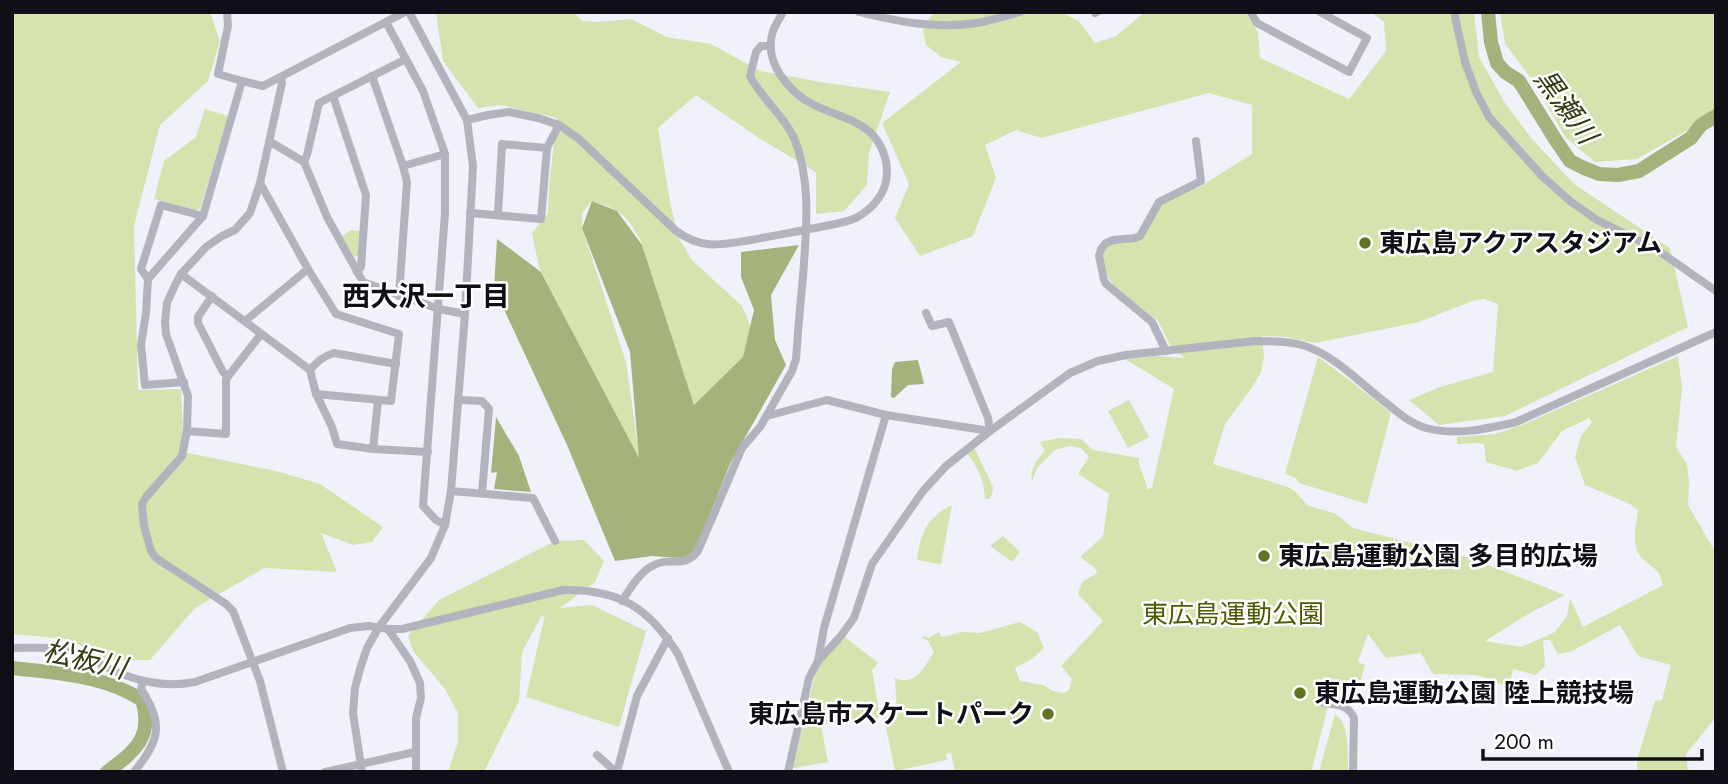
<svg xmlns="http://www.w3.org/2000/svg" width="1728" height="784" font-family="Jost,'Noto Sans JP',sans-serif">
<rect width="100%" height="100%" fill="#f1f1fb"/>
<g fill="#d5e3af">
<polygon points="12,12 210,12 220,41 208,81 160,125 134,226 138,390 181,389 184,452 280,472 320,484 383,527 372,542 353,545 321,533 337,572 264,568 195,608 150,660 108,660 68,639 12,634"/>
<path d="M436 12H574L582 21 599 22 631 19 667 37 711 44 760 71 820 82 890 92 869 153 867 185 844 211 816 214V172L762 140 696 95 658 128 669 196 677 235 692 260 742 306 751 327 743 357 727 378 694 406 640 239C626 215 621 209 592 201L582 213V228L626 362 640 461 539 267 532 233 548 213 549 185 557 118 501 105 478 108 443 61Z"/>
<path d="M936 12H985L1006 16 1060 12 1079 21 1095 43 1116 36 1145 12H1245L1258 32 1260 58 1349 99 1386 51 1384 22 1371 12H1474L1479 57 1505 103 1532 139 1574 184 1670 248 1688 327 1505 416 1439 425 1409 400 1440 387 1493 372 1498 304 1484 299 1472 301 1419 322 1315 343 1287 337 1262 336 1264 357 1261 372 1251 389 1225 424 1213 464 1288 487 1296 492 1307 505 1336 514 1353 528 1470 558 1565 595 1530 613 1485 641 1521 647 1555 632 1567 616 1570 598 1583 627 1663 585C1658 566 1655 571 1643 559 1630 547 1636 525 1638 510L1630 504 1585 485 1575 457 1581 436 1592 422 1589 418 1562 431 1538 463 1517 471 1486 462 1484 444 1477 443 1457 444V437L1495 434 1522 425 1678 356 1682 389 1676 447 1687 464 1689 481 1688 505 1716 553V717L1686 754 1688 772H1637V760L1655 701 1662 700 1671 665 1638 656 1620 625 1570 652 1558 654 1550 640H1543L1545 666 1536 675 1513 669 1509 687 1477 675 1433 674 1421 653 1386 658 1368 634 1358 662 1365 665 1353 706 1330 699 1311 772H955L951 753 946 754 947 760 895 771 884 717 897 714 895 678C917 687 923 667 934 652L928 641 922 638 924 636 928 638 939 632 942 637 962 632 980 633 1020 622 1037 632 1044 648 1032 659 1015 668 1020 681 1043 685 1053 691 1064 693 1069 690 1072 679 1061 666 1103 621 1078 594 1082 582 1097 573 1095 568 1080 557 1103 536 1109 494 1078 474 1089 457 1081 448 1069 446 1055 450 1037 468 1032 481C1029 468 1038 460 1045 450L1039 442 1060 438 1081 439 1093 450 1139 458V464L1147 486V489L1152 488 1174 389 1125 359 1157 356 1185 358 1171 347 1158 321 1114 286C1107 277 1095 251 1111 244 1119 241 1132 241 1140 240L1159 205 1193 187 1196 189 1252 154V105L1209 93 1041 138 1016 130 985 145 996 178 973 236 920 256 895 218 909 184 882 123 961 62 941 57 926 45 923 30 930 17Z"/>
<polygon points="1500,12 1716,12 1716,114 1637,159 1595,162 1566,138 1530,77 1505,44"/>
<polygon points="205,109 228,116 200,209 195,211 154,199 164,161 196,137"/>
<polygon points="351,230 362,231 359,256 354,257 342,236"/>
<polygon points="1318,357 1344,376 1391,413 1367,504 1299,483 1296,478 1285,474"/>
<polygon points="1129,400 1149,437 1128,448 1108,411"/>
<path d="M974 447 993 487 992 495 989 499H985C984 480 978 468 967 453Z"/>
<path d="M952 505 941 564 917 560C920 534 927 517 952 505Z"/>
<polygon points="1003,536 1020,552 1012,562 990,546"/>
<polygon points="584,540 604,561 595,582 560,608 592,605 646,631 619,727 526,697 545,615 541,617 522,652 519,701 484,772 448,772 458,742 458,713 445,689 413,651 408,636 439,600 555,541"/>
<polygon points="844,636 878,663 872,670 880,717 821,725 828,762 795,768 793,768 814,679 819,667 825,658"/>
<path d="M1335 714C1351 727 1347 752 1348 772H1319Z"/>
</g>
<g fill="#a4b27c">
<polygon points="592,201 617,211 642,245 694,405 743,357 754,310 741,277 741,252 799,245 771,295 775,340 786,365 730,464 692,559 652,556 615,561 567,445 494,288 497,239 541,272 639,458 630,352 582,228"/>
<polygon points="918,360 924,384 908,385 894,398 891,397 892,369 895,362"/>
<polygon points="496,417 519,456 531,492 494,489 497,472 491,473"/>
</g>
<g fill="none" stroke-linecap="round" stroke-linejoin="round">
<g stroke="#a4b27c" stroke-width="14">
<polyline points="1488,12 1491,42 1497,63 1505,72 1519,81 1555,139 1570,161 1584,168 1599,174 1618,175 1639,171 1691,138 1701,125 1716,116"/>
<path d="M12 668C56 673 104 675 142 700 154 737 134 752 107 772"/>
</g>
<g stroke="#b3b3bd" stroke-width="8">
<polyline points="227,12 228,26 218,74 242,81"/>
<path d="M859 12C898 22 937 29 977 23 992 20 1006 16 1020 12"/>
<polyline points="1253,12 1251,13 1257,23 1349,72 1367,38 1320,12"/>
<polyline points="1455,12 1455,17 1465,62 1476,92 1489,117 1542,176 1570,201 1597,220 1656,249 1716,291"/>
<polyline points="1095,13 1097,12"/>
<polyline points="386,22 423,91 445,154 445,213 423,506 436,520 445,525"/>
<polyline points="372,76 403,166 407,182 399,296"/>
<polyline points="281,77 282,83 260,183 250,213 235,230 222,236 206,247 181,274 175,285 167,303 165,322 166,334 188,396 187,431 182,456 146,497 142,504 144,526 151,551 156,558 211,594 226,604 233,611 260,681 283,772"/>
<polyline points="333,96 366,195 361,267 357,272"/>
<path d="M467 120 488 115 509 112 538 118 559 125 579 139 675 230C701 250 721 245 751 240 776 235 801 231 825 226 835 224 847 222 856 218 874 208 887 192 887 172 887 158 881 143 871 133 856 119 832 114 814 105 788 92 763 61 773 31 775 25 780 18 783 12"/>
<polyline points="269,141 304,162 327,217 363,282 439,309 465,314"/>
<polyline points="304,162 307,155 319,103 406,59"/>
<polyline points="403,166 445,154"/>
<polyline points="260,183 308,269 336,314 399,334 391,401 316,394"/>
<polyline points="470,213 541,219 547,148 559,125"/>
<polyline points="498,215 502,144 547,148"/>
<polyline points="181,274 310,370 316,394 332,427 337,444 373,449 428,452"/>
<polyline points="148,279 203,216 242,81 263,86 405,12"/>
<polyline points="212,296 198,317 198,323 223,372 228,376"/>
<polyline points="245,321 308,269"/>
<polyline points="1166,351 1152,322 1106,284 1104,280 1099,256 1101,249 1106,243 1113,240 1135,238 1140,236 1159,202 1201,181 1196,141"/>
<path d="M310 370C317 362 323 356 334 353L396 364"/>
<polyline points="184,382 145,385 141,345 146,313 148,279 141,269 161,205 203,216"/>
<polyline points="458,400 482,401 489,409 482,493"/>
<polyline points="767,416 827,400 886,415 990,431 988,418 949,322 932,326 926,313"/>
<polyline points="187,431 226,434 226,379 261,334"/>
<polyline points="373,449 378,400"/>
<polyline points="451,491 533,498 555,541"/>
<path d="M622 601C630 589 639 573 652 566 671 555 683 570 698 551L742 448 760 427 792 371 796 359C798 332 800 305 803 277 806 232 812 181 794 138 784 116 761 98 750 76L756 52 761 46H770"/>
<polyline points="388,629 410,661 420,683 421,698 416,718 416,772"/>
<path d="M12 648C31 648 59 646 77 652 87 655 96 662 106 667 135 681 163 688 195 682L350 628 369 626 388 629H402L563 590C619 589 648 607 678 654L729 772"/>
<polyline points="818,661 824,628 886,415"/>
<path d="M1324 703C1336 704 1350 706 1354 718L1353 772"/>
<polyline points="597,755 616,772"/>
<polyline points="616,771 618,768 637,696 668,638"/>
<path d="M134 772C160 740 164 724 141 689L143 681"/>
<polyline points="325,772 415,752"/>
<polyline points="362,772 353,713 355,688 360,669 367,648 379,627 431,558 445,525 451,491 465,314 473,166 467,120 409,12"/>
<path d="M788 772 809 678 818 661 840 637 854 618 872 564 923 491 946 466 990 431 1070 373 1098 361 1126 355 1255 341C1271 341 1287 341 1302 345 1333 354 1357 380 1381 399 1395 410 1409 423 1426 428 1456 436 1486 429 1516 422L1716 332"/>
</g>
</g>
<g fill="#637321" stroke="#fff" stroke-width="2.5">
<circle cx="1365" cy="243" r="7"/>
<circle cx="1264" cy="556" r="7"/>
<circle cx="1300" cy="693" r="7"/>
<circle cx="1048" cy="714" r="7"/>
</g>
<g text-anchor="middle" stroke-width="5" stroke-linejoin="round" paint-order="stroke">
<g font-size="26" font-weight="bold" fill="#100f17" stroke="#fff" text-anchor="start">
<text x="1379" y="252">東広島アクアスタジアム</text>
<text x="1278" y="565">東広島運動公園 多目的広場</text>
<text x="1314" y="702">東広島運動公園 陸上競技場</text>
<text x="1034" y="723" text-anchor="end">東広島市スケートパーク</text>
</g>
<g font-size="26" fill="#4c5a00" stroke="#fff">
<text x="1233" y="623">東広島運動公園</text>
</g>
<g font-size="28" font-style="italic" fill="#323b11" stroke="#fff">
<text transform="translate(1566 106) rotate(54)" y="10">黒瀬川</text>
<text transform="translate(85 659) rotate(13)" y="10">松板川</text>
</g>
<g font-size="28" font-weight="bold" fill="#100f17" stroke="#fff">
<text x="426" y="306">西大沢一丁目</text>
</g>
</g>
<rect width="1728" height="784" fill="none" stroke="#100f17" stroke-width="28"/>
<path d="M1483 749v10h219v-10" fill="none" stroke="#100f17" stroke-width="3.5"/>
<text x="1494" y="749" font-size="21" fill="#100f17" stroke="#ffffff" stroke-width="5" paint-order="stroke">200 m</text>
</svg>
